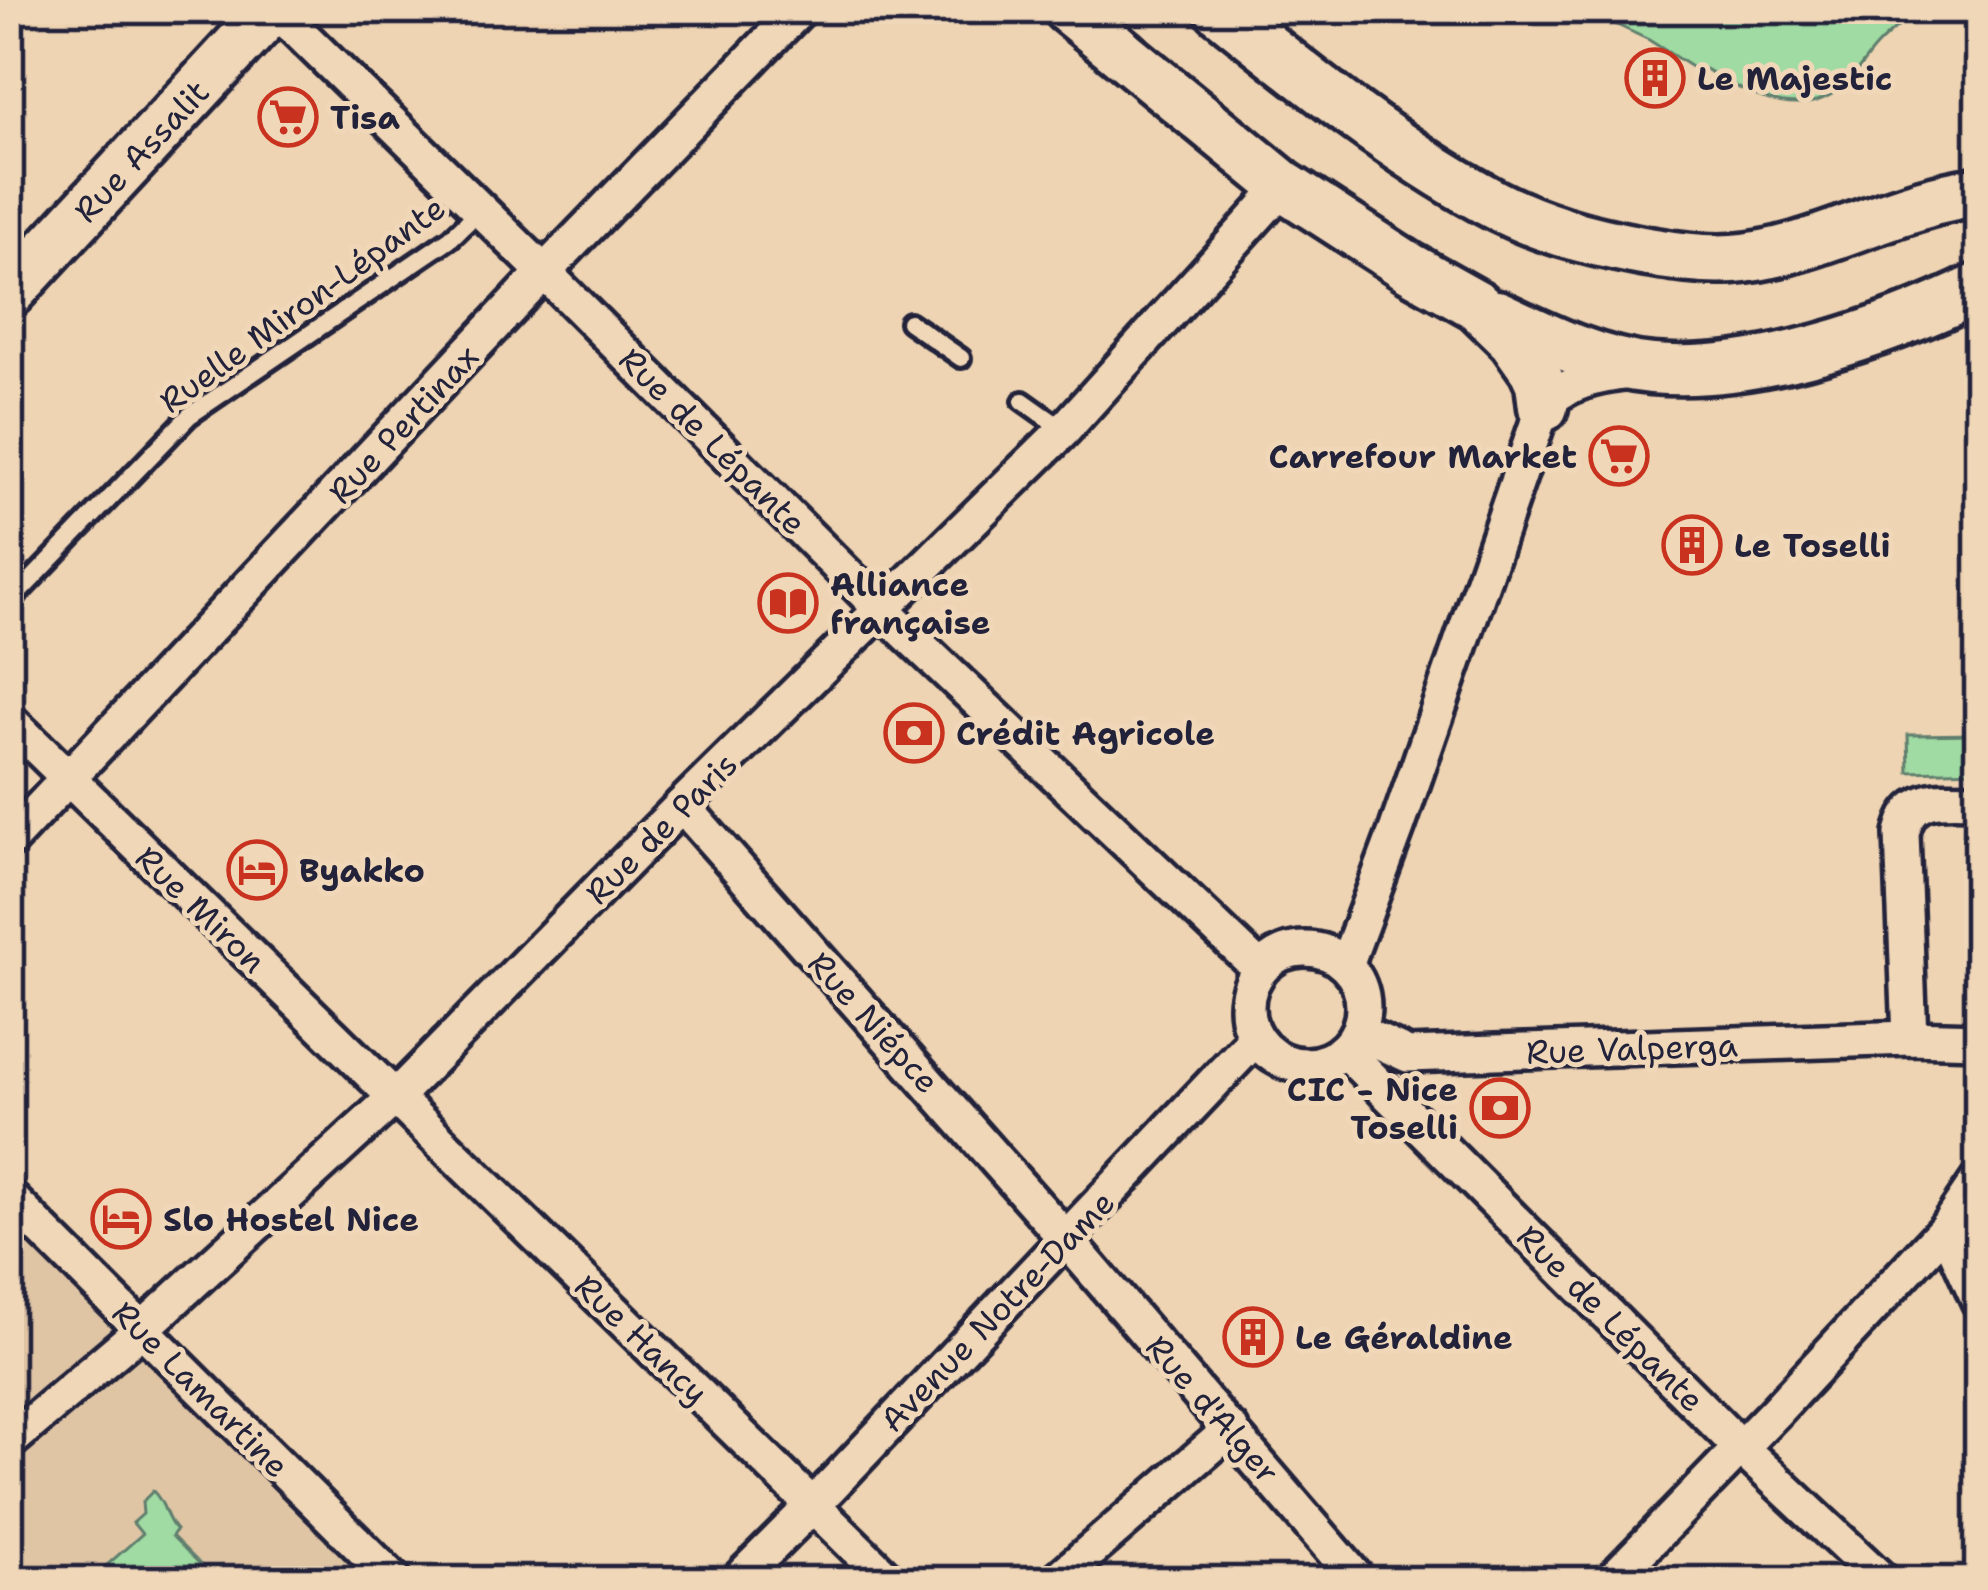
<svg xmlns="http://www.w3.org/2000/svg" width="1988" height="1590" font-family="'Shantell Sans',sans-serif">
<rect width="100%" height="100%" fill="#eed4b2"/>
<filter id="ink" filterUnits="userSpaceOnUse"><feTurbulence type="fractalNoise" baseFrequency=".00833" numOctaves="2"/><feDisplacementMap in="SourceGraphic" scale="24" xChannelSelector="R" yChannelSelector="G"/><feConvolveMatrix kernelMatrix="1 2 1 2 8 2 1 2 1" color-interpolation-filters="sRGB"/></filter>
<g filter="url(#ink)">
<polygon fill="#dfc5a4" points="9,1212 381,1581 9,1581"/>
<g fill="#9fdba2" stroke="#607e6e" stroke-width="3">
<path d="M1583 9H1911L1912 15C1900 25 1887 35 1876 47 1864 60 1853 80 1838 90 1794 122 1744 92 1705 69L1696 70 1649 40Z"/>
<polygon points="1979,734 1979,770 1909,772 1908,735"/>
<path d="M153 1491C167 1505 164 1517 176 1530L172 1536 217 1581H89L142 1534 133 1523 143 1514 142 1502Z"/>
</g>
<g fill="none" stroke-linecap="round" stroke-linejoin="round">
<defs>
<g id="lane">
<polyline points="909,322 961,358"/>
<polyline points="1023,401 1064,430"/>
<polyline points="9,603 189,416 451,238 480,210"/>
</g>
<g id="street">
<polyline points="275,9 544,272 882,610 1260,969"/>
<polyline points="9,720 890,1581"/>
<polyline points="682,805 1066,1239 1359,1581"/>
<polyline points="9,841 544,272 800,9"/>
<circle cx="1305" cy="1007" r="58"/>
<path d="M1346 965 1397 828 1543 407C1564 382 1599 376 1630 372"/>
<polyline points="1358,1032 1408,1055 1910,1038 1979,1040"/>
<path d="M1910 1038 1902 834C1910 792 1944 800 1979 800"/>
<polyline points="1344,1050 1740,1447 1883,1581"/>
<polyline points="9,1197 395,1581"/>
<polyline points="1946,1228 1979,1301"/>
<polyline points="9,1442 141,1330 394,1098 682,805 1064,430 1284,186"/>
<polyline points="737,1581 813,1505 1255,1039"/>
<polyline points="1056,1581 1231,1429"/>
<polyline points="1611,1581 1776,1411 1946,1228 1979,1179"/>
</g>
<g id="secondary">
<polyline points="1068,9 1284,186 1409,267 1477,305 1513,340 1534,370 1540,383 1543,407"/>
<path d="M1219 9C1304 77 1391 148 1486 200 1534 227 1589 241 1642 251 1672 256 1703 261 1733 259 1801 254 1861 221 1926 203 1943 198 1961 195 1979 191"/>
<polyline points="9,293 272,9"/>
<path d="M1497 315C1546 338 1598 364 1652 369 1757 378 1886 333 1979 288"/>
</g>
</defs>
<use href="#lane" stroke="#22223b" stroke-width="26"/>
<use href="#street" stroke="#22223b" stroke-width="42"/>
<use href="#secondary" stroke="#22223b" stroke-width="57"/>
<use href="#lane" stroke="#f0d7b8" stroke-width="16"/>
<use href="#street" stroke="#f0d7b8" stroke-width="33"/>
<use href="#secondary" stroke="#f0d7b8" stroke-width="48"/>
</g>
</g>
<defs>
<symbol id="building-ring" viewBox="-11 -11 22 22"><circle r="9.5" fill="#f0d7b8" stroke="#c8321e" stroke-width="1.5"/><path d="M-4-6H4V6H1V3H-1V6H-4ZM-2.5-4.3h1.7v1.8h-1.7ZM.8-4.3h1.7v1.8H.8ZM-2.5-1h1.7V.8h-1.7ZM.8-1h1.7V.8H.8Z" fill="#c8321e"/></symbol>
<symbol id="supermarket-ring" viewBox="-11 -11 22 22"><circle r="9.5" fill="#f0d7b8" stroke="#c8321e" stroke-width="1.5"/><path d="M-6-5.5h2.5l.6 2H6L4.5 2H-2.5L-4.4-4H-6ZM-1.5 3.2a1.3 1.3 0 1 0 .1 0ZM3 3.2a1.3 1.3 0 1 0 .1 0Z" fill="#c8321e"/></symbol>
<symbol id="library-ring" viewBox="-11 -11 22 22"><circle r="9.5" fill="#f0d7b8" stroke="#c8321e" stroke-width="1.5"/><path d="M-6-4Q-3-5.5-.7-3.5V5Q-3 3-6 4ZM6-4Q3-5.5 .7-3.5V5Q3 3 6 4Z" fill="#c8321e"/></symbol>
<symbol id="bank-ring" viewBox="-11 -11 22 22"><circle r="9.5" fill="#f0d7b8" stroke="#c8321e" stroke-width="1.5"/><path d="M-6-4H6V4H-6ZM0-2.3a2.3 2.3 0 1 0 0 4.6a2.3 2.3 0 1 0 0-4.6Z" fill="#c8321e"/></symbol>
<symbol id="hotel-ring" viewBox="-11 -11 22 22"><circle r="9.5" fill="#f0d7b8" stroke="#c8321e" stroke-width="1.5"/><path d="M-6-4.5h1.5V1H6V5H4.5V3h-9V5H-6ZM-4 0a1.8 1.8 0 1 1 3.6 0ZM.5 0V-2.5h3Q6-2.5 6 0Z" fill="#c8321e"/></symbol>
</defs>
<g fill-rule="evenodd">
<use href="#building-ring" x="1622" y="45" width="66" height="66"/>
<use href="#supermarket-ring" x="255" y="84" width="66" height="66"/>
<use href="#supermarket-ring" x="1586" y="423" width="66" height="66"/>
<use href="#building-ring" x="1659" y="512" width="66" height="66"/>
<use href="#library-ring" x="755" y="570" width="66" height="66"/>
<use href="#bank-ring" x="881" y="700" width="66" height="66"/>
<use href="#hotel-ring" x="224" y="837" width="66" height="66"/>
<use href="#bank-ring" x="1467" y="1075" width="66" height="66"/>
<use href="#hotel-ring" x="88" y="1186" width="66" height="66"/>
<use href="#building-ring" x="1220" y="1304" width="66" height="66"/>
</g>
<g text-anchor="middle" stroke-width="10" stroke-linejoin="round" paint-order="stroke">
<g font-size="33" font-weight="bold" fill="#22223b" stroke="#f0d7b8" text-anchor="start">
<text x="1697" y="90">Le Majestic</text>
<text x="330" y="129">Tisa</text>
<text x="1577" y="468" text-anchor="end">Carrefour Market</text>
<text x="1734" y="557">Le Toselli</text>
<text x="830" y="596">Alliance<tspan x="830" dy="38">française</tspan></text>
<text x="956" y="745">Crédit Agricole</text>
<text x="299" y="882">Byakko</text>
<text x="1458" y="1101" text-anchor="end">CIC - Nice<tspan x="1458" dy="38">Toselli</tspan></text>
<text x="163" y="1231">Slo Hostel Nice</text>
<text x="1295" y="1349">Le Géraldine</text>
</g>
<g font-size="33" fill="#22223b" stroke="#f0d7b8">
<text transform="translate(141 151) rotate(-47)" y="12">Rue Assalit</text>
<text transform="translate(302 304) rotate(-36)" y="12">Ruelle Miron-Lépante</text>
<text transform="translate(403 424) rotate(-47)" y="12">Rue Pertinax</text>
<text transform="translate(713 441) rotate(45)" y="12">Rue de Lépante</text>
<text transform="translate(661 828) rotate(-45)" y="12">Rue de Paris</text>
<text transform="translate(201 909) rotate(44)" y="12">Rue Miron</text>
<text transform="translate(874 1022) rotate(48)" y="12">Rue Niépce</text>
<text transform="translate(1632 1048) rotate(-2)" y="12">Rue Valperga</text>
<text transform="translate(997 1311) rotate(-46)" y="12">Avenue Notre-Dame</text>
<text transform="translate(1611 1318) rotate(45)" y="12">Rue de Lépante</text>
<text transform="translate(642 1339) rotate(44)" y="12">Rue Hancy</text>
<text transform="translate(201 1389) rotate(45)" y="12">Rue Lamartine</text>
<text transform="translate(1213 1409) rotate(49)" y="12">Rue d'Alger</text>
</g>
</g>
<rect width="1988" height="1590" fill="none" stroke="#f0d7b8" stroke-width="48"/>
<rect x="24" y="24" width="1940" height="1542" fill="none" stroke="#22223b" stroke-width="4.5" filter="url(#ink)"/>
</svg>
